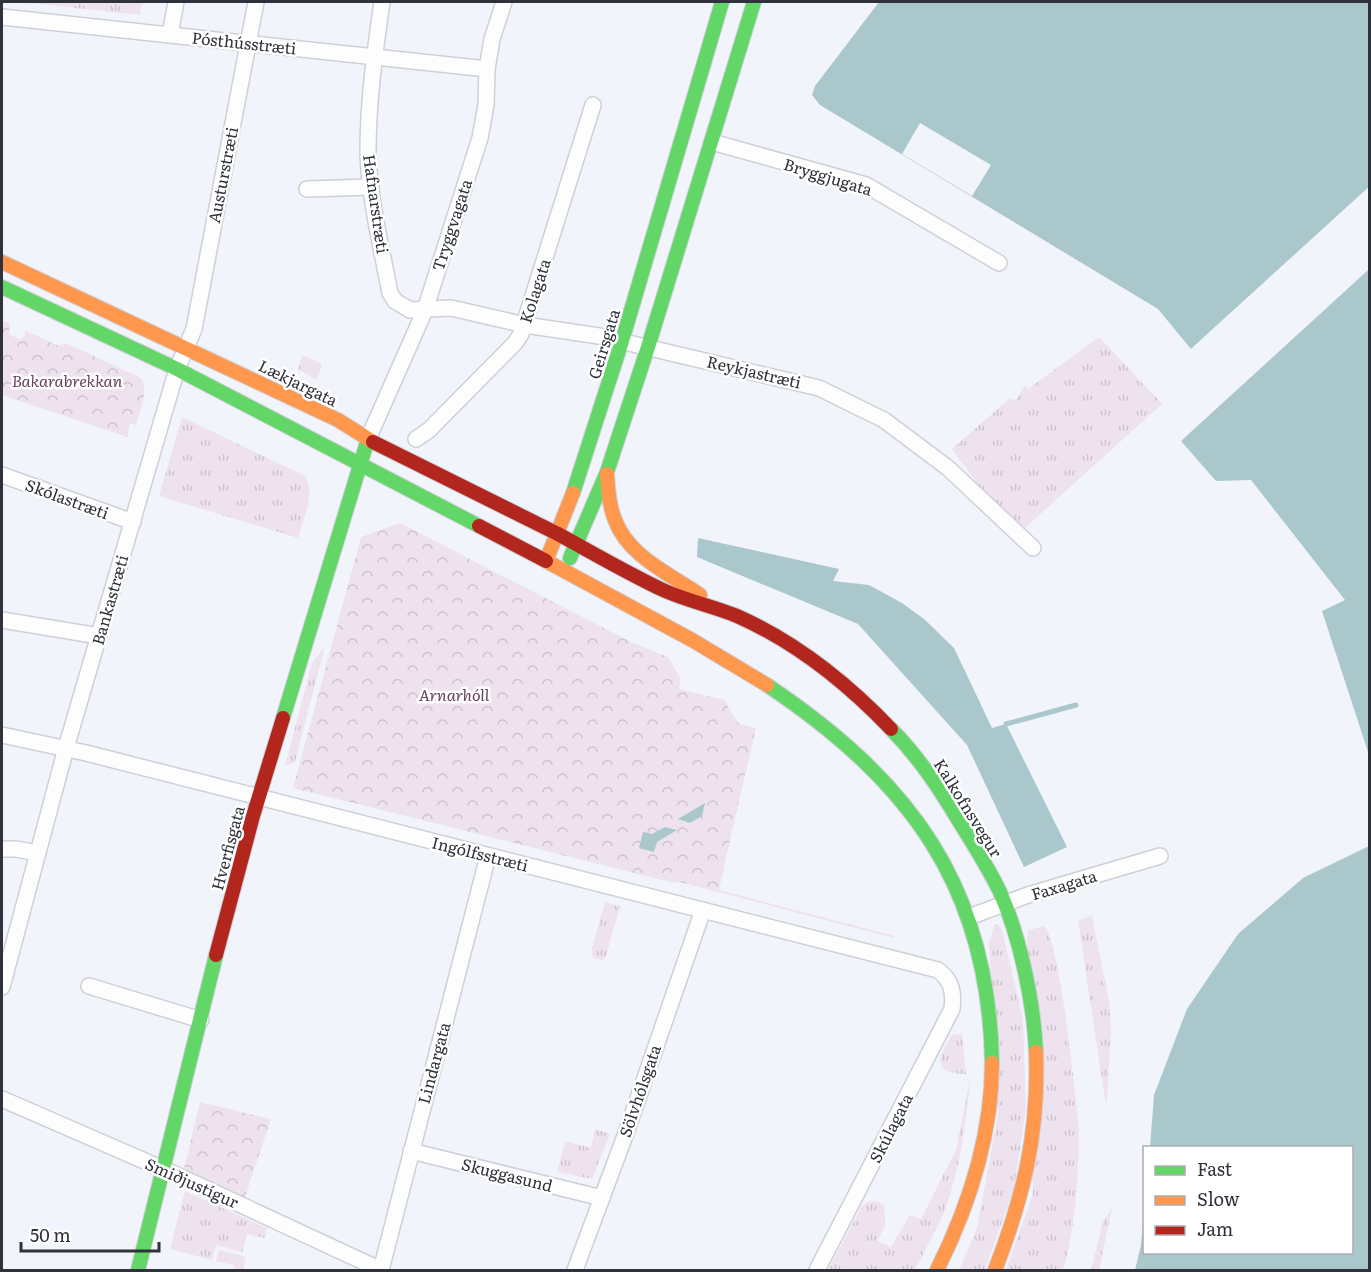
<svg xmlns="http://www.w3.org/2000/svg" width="1371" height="1272" font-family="Literata,serif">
<defs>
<pattern id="grass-tufts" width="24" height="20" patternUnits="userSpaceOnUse" patternTransform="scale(1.5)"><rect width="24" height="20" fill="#efe2ef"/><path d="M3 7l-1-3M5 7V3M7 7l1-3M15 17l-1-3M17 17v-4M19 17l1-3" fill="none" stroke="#cdc2ce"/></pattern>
<pattern id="park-crowns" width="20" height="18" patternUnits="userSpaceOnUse" patternTransform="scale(1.5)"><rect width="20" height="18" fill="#efe2ef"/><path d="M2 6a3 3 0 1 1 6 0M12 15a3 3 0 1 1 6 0" fill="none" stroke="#cdc2ce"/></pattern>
</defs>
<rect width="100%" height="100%" fill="#f2f4fb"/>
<g fill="url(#grass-tufts)">
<polygon points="21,2 142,2 140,15"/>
<polygon points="1099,337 1162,404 1016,536 952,449 1009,399 1008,398 1015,401 1025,385 1028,389"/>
<polygon points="302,355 322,364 317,380 298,369"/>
<path d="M182 417 305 476C316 493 303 520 298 538L159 496Z"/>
<polygon points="325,646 295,762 285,766 312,663"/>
<polygon points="724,867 719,890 894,936 894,938 703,888 706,875"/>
<polygon points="605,902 620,906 606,956 602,960 593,958 591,952"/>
<polygon points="1092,916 1109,1002 1111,1030 1107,1100 1105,1100 1078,920"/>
<polygon points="997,924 1002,929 1023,1019 1026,1108 1014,1188 985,1270 959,1270 977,1228 998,1115 989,942 994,926"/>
<path d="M1044 926C1059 936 1075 1092 1078 1119 1079 1134 1079 1150 1078 1166 1077 1196 1072 1241 1063 1270H1006L1033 1193 1027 937 1029 930Z"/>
<path d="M962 1034 966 1074C931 1075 938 1056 952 1035Z"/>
<path d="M971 1074C966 1120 961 1168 944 1212 936 1232 924 1251 915 1270H828L862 1206C871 1199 874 1200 884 1205L885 1226 877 1241 891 1247 910 1215 921 1219 956 1150Z"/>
<polygon points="595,1129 610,1134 592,1179 557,1172 565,1141 591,1148"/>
<polygon points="185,1191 267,1228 265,1238 247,1234 243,1252 216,1245 212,1260 170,1249"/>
<polygon points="1112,1208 1099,1270 1091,1270 1103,1222"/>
<polygon points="219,1250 246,1257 243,1270 233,1270 234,1265 216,1261"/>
</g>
<g fill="url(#park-crowns)">
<path d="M2 320 10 324 9 334 19 339 24 337 26 331 59 346 66 343 141 378C149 392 140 410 136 425L130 424 127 437 2 395Z"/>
<polygon points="400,523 631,642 668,657 681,679 679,689 724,700 739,724 756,728 718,892 680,882 674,883 293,788 361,537"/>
<polygon points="200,1102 271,1119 245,1197 184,1169"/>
</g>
<g fill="#aac7cb">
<polygon points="879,2 1369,2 1369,187 1191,349 1158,309 820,105 812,95 815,86"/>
<polygon points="1369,269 1369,755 1322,611 1345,600 1251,480 1216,481 1181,441"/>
<polygon points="698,538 839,569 833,581 869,585 902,603 924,619 954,648 992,728 1006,724 1067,847 1024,867 967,745 858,624 697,557"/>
<polygon points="705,803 702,816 690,823 678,819"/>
<polygon points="665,827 677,830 657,842 654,852 639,848 643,832 652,834"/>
<polygon points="1369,846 1369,1270 1135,1270 1141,1245 1144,1209 1144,1252 1352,1252 1352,1148 1150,1147 1154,1095 1187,1009 1238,934 1303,878"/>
</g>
<g fill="#f2f4fb">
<polygon points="920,123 991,165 972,196 902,154"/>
<polygon points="1369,187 1370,191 1193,351 1191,349"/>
<polygon points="1367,266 1370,266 1369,269 1232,394 1230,392"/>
</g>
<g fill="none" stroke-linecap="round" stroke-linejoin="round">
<polyline stroke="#aac7cb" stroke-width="5" points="1006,724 1076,705"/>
<defs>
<g id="street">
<path d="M382 2C375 51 368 101 368 152 369 194 379 237 387 278L390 293 395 301 410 310 451 308 525 325 599 336 819 388 884 420 948 468 1033 548"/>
<polyline points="2,17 487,69"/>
<polyline points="170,35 176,2"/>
<polyline points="712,142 866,185 999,263"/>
<polyline points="307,189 371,187"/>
<polyline points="368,439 425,310 480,138 486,105 487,69 492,39 504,2"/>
<polyline points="416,439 429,430 515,343 521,334 593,105"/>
<polyline points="2,475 133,522"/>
<polyline points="2,620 99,636"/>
<path d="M2 735 86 753 938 970C952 981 954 992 952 1009L817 1270"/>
<polyline points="2,849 16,849 38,853"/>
<polyline points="969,917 1028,895 1160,856"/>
<polyline points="89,986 201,1020"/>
<polyline points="2,987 66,748 177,369 194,329 256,2"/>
<polyline points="2,1099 179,1176 381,1270"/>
<polyline points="411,1151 602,1198"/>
<polyline points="381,1270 488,856"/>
<polyline points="575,1270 626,1133 703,910"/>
</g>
<g id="fast">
<polyline points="2,287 177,369 479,526"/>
<polyline points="573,493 622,341 722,2"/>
<polyline points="570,558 607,472 648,347 754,2"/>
<path d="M767 685C910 781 989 886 992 1063"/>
<polyline points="283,718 368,439"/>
<path d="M891 729C918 756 939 788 959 821 973 844 988 867 1000 892 1020 937 1034 1003 1036 1052"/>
<polyline points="138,1270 216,955"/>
</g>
<g id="slow">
<polyline points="2,262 338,420 373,442"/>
<path d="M607 474C608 489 609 505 615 520 628 556 670 574 700 595"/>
<polyline points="573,493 546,561 692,640 767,685"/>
<path d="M937 1270C969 1206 992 1136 992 1063"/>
<path d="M995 1270C1024 1195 1039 1133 1036 1052"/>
</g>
<g id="jam">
<polyline points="373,442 558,534"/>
<polyline points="479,526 546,561"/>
<path d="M558 534C593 553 627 573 663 590 687 601 713 606 737 616 796 642 847 683 891 729"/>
<polyline points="216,955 253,816 283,718"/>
</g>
</defs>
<use href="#street" stroke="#ced0d7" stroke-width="18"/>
<use href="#fast" stroke="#ced0d7" stroke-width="16"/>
<use href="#slow" stroke="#ced0d7" stroke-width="16"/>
<use href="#jam" stroke="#ced0d7" stroke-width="16"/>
<use href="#street" stroke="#fdfdfe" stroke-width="15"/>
<use href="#fast" stroke="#63d668" stroke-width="14"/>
<use href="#slow" stroke="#ff974d" stroke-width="14"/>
<use href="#jam" stroke="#b3261e" stroke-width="14"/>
</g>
<g text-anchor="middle" stroke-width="5" stroke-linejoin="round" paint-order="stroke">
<g font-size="16" fill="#2f323a" stroke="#fff">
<text transform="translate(244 43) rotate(6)" y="6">Pósthússtræti</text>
<text transform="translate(223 175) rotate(-79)" y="6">Austurstræti</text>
<text transform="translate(828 177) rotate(17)" y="6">Bryggjugata</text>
<text transform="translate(376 204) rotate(82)" y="6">Hafnarstræti</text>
<text transform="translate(452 225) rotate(-72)" y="6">Tryggvagata</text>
<text transform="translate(535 291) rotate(-72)" y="6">Kolagata</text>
<text transform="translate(604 344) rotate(-73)" y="6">Geirsgata</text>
<text transform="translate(754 372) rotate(13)" y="6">Reykjastræti</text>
<text transform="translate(298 383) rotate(26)" y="6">Lækjargata</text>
<text transform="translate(67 499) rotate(20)" y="6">Skólastræti</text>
<text transform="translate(110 600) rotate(-74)" y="6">Bankastræti</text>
<text transform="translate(968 808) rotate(58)" y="6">Kalkofnsvegur</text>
<text transform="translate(228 848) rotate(-75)" y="6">Hverfisgata</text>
<text transform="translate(480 854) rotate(14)" y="6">Ingólfsstræti</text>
<text transform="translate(1064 885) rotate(-17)" y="6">Faxagata</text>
<text transform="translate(434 1063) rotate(-75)" y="6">Lindargata</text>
<text transform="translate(640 1091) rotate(-71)" y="6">Sölvhólsgata</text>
<text transform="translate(891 1128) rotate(-63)" y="6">Skúlagata</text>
<text transform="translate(507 1175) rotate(14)" y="6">Skuggasund</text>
<text transform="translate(192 1183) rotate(24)" y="6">Smiðjustígur</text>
</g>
<g font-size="16" font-style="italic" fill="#6b4160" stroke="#fff">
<text x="67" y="387">Bakarabrekkan</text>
<text x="454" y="701">Arnarhóll</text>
</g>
</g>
<rect width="1371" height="1272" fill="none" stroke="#2f323a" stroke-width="6"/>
<rect x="1143" y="1146" width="210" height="108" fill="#ffffff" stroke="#acadb0" stroke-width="1.5"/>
<rect x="1155" y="1166" width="30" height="9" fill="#63d668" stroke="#acadb0" stroke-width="1.5"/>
<text x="1197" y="1176" font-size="18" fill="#2f323a">Fast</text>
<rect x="1155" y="1196" width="30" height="9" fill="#ff974d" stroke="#acadb0" stroke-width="1.5"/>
<text x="1197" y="1206" font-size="18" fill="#2f323a">Slow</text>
<rect x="1155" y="1226" width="30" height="9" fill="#b3261e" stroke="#acadb0" stroke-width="1.5"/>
<text x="1197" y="1236" font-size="18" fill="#2f323a">Jam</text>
<path d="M21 1242v9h138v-9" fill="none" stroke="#2f323a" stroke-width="3"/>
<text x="30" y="1242" font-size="18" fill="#2f323a" stroke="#ffffff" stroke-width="4.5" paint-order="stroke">50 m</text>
</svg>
